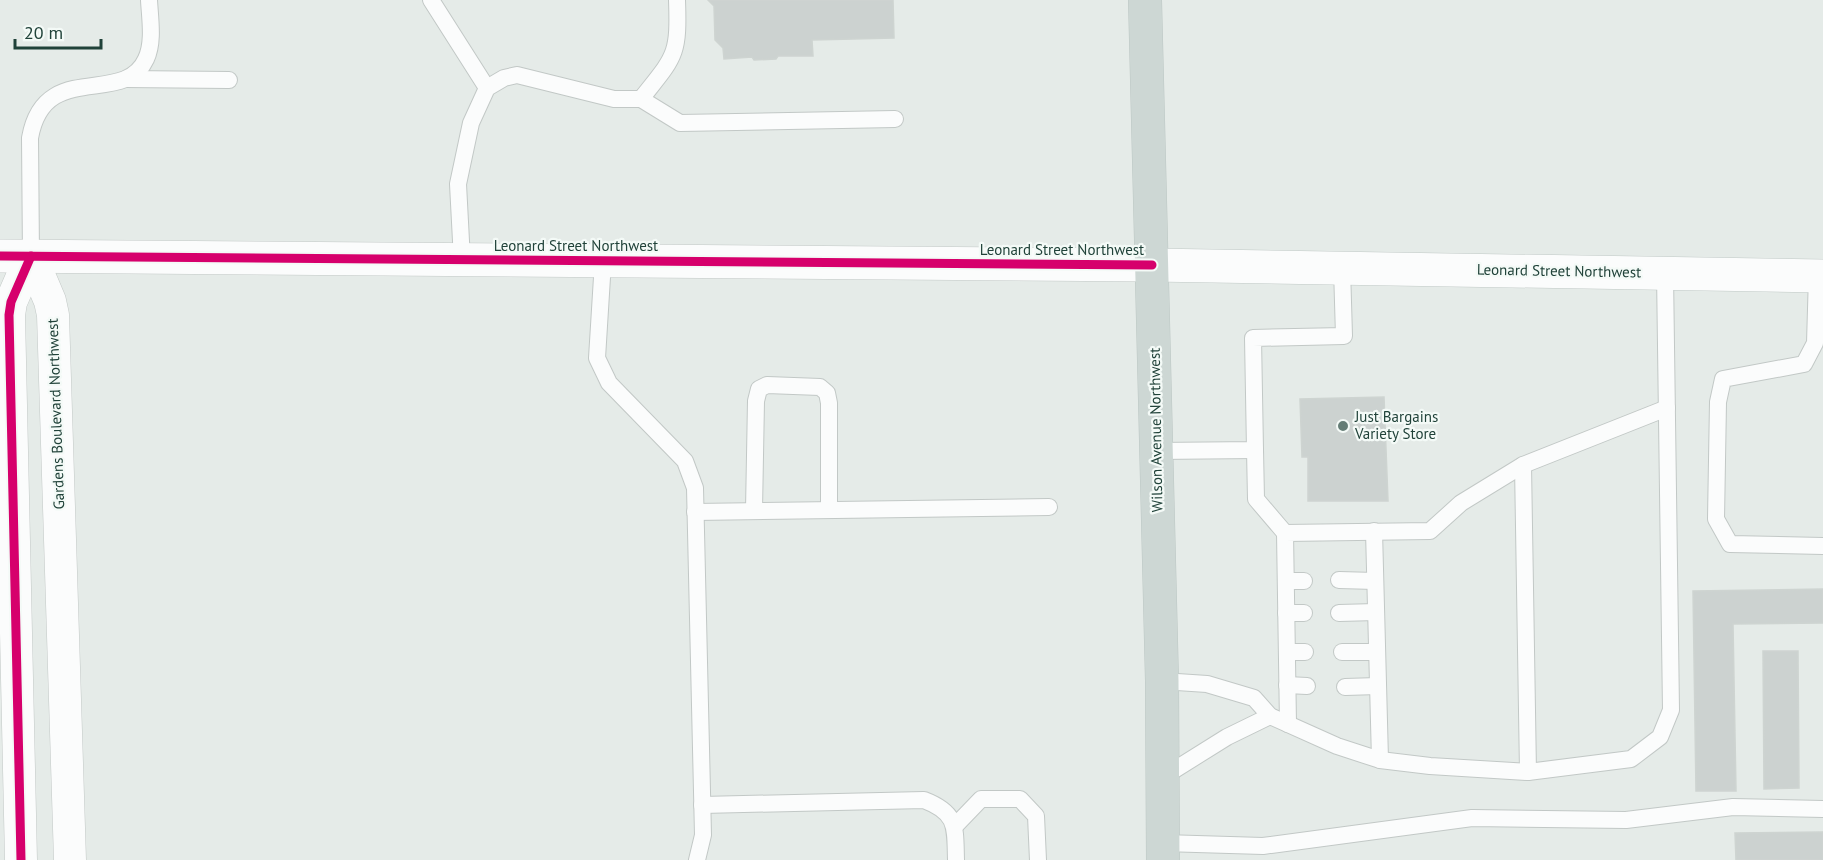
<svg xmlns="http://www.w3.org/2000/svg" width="1823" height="860" font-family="'PT Sans',sans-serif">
<rect width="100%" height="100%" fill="#e5ebe8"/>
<g fill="#ccd2d0" stroke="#ced4d1" stroke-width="1.5">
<polygon points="708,0 893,0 894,38 812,40 813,56 778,56 776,59 754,60 752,57 724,59 723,48 715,40 714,6"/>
<polygon points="1384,397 1388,501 1308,501 1308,457 1302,457 1300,399"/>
<polygon points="1823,589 1823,623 1733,624 1736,791 1696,791 1693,591"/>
<polygon points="1763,651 1798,651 1799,788 1764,789"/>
<polygon points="1823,832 1823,860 1736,860 1735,833"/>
</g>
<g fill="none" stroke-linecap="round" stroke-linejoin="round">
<defs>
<g id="service">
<polyline points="431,0 487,88"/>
<polyline points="126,79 229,80"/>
<polyline points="641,99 680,123 895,119"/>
<path d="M31 256 30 138C44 58 124 108 146 59 154 42 150 19 149 0"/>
<path d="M462 260 458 184 471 123 487 88 504 78 517 75 614 99H641C675 56 679 56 677 0"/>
<polyline points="603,261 597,358 609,383 685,461 695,488 703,835 697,860"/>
<polyline points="1817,275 1815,343 1804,364 1723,379 1718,402 1716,519 1730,544 1823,546"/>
<polyline points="1255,450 1256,499 1285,533"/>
<polyline points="1157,451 1255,450 1253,338 1344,336 1342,268"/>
<polyline points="1523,465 1528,772"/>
<polyline points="754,510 756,401 759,389 767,385 820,387 827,393 829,403 829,510"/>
<polyline points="695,512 1049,507"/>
<polyline points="1374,531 1380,760"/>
<polyline points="1339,580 1375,581"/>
<polyline points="1286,581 1304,581"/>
<polyline points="1286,613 1304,613"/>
<polyline points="1339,613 1376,612"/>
<polyline points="1287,652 1305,652"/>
<polyline points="1342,652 1377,652"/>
<polyline points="1162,681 1207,684 1254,698 1270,716 1337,746 1380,760 1430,766 1528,772 1631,759 1660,737 1671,710 1665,273"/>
<polyline points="1287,685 1307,686"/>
<polyline points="1345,687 1378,686"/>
<polyline points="1288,724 1285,533 1430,531 1461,503 1523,465 1667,408"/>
<polyline points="1163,777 1227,737 1270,716"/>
<path d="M702 805 924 800C958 813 955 827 956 860"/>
<polyline points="955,826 981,799 1020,799 1036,816 1038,860"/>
<polyline points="1163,843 1263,846 1472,818 1626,820 1733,807 1823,809"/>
</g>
<g id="minor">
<polyline points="31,256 50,301 53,315 70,860"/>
<polyline points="21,860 9,315 11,302 31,256"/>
</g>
<polyline id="tertiary" points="0,256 1152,265"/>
<polyline id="secondary" points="1152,265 1823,276"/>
<polyline id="primary" points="1145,0 1162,681 1163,860"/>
</defs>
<use href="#service" stroke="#c2c8c6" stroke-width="18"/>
<use href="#minor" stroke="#c2c8c6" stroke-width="33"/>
<use href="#tertiary" stroke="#c2c8c6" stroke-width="34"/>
<use href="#secondary" stroke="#c0c9c6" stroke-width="34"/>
<use href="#primary" stroke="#bcc7c4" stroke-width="34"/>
<use href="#service" stroke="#fbfcfc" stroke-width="16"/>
<use href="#minor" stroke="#fbfcfc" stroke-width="32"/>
<use href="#tertiary" stroke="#fbfcfc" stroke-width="33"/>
<use href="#secondary" stroke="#fbfcfc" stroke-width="33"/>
<use href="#primary" stroke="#cdd7d4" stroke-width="33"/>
<defs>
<g id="cycleway">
<polyline points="0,256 1152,265"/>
<polyline points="21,860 9,315 11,302 31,256"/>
</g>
</defs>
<use href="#cycleway" stroke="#f4faf7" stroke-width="13"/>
<use href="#cycleway" stroke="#d6006c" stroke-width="9"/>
</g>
<circle fill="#657d76" stroke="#f4faf7" stroke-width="2" cx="1343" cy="426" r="6"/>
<g text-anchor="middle" stroke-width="4.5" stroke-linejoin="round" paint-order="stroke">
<g font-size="15" fill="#204239" stroke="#f4faf7">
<text x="576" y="251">Leonard Street Northwest</text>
<text x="1062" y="255">Leonard Street Northwest</text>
<text transform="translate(1559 271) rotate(1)" y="5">Leonard Street Northwest</text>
<text transform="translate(56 414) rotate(-92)" y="5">Gardens Boulevard Northwest</text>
<text transform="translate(1156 430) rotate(-91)" y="5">Wilson Avenue Northwest</text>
</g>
<g font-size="15" fill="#204239" stroke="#f4faf7" text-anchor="start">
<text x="1355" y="422">Just Bargains<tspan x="1355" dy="17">Variety Store</tspan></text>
</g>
</g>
<path d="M15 39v9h86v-9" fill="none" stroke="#204239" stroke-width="3"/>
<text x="24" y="39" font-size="18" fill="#204239" stroke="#f4faf7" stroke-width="4.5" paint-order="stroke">20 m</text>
</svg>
